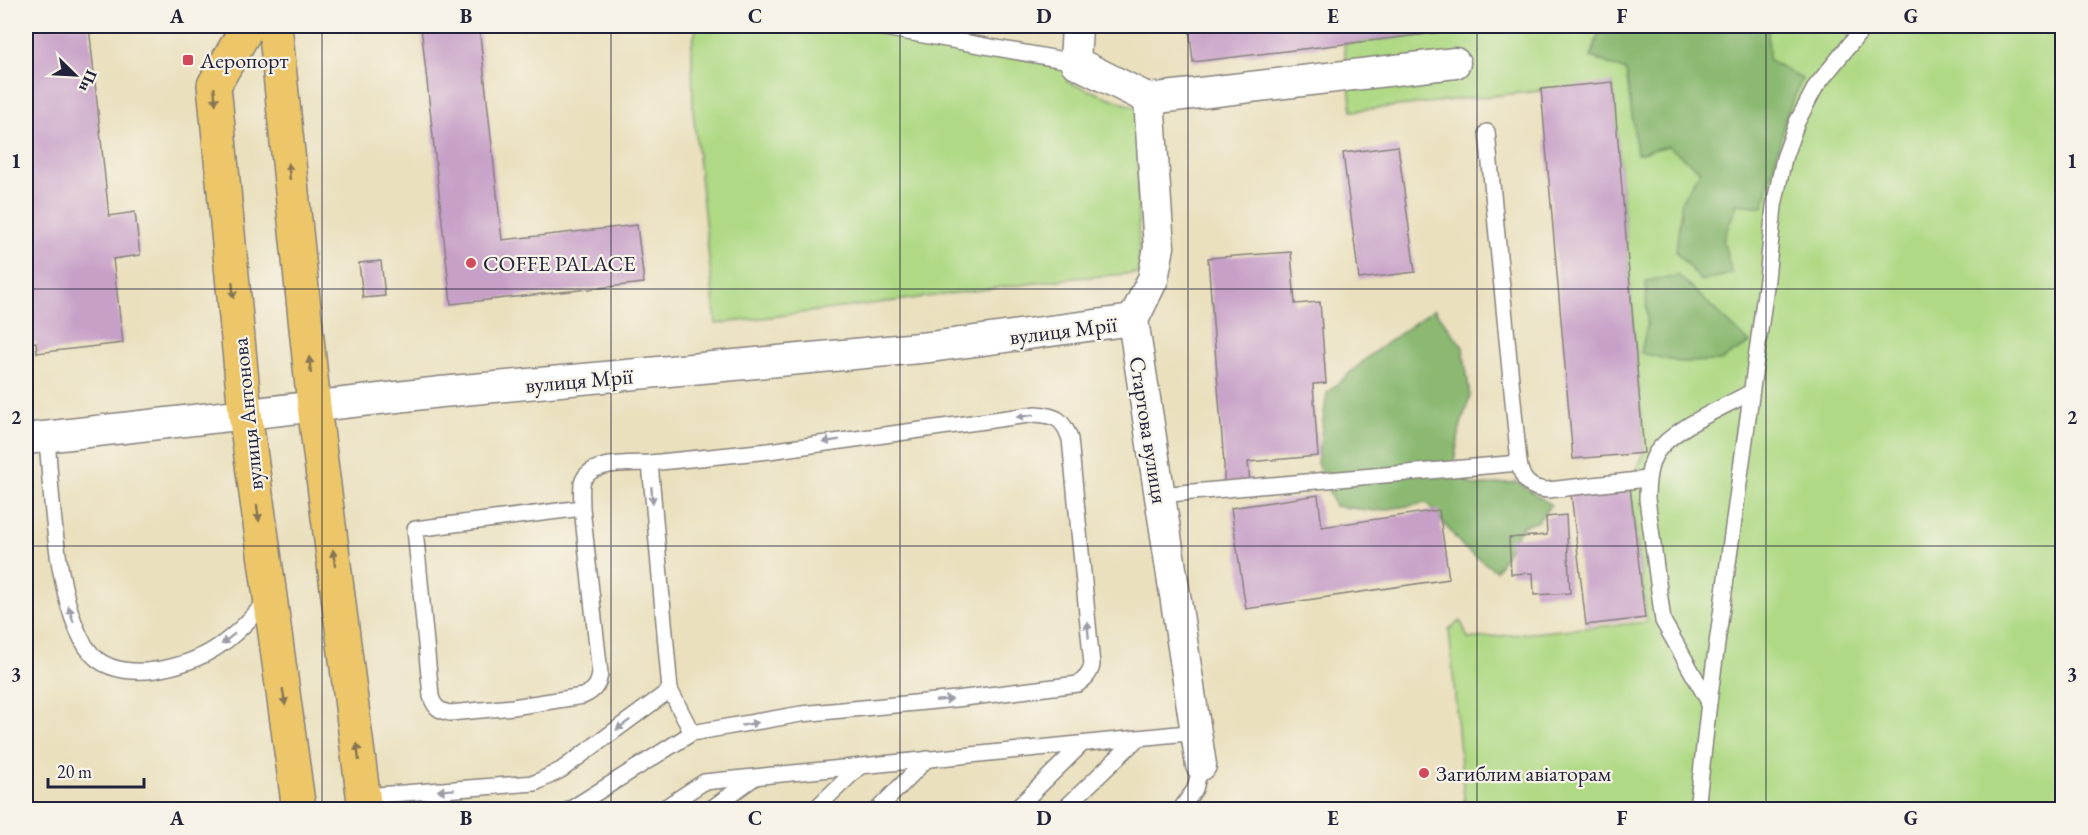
<svg xmlns="http://www.w3.org/2000/svg" width="2088" height="835" font-family="'EB Garamond',serif">
<rect width="100%" height="100%" fill="#f7f3e8"/>
<filter id="ink" filterUnits="userSpaceOnUse"><feTurbulence type="fractalNoise" baseFrequency=".0167" numOctaves="2"/><feDisplacementMap in="SourceGraphic" scale="12" xChannelSelector="R" yChannelSelector="G"/><feConvolveMatrix kernelMatrix="1 2 1 2 8 2 1 2 1" color-interpolation-filters="sRGB"/></filter>
<filter id="wash" filterUnits="userSpaceOnUse"><feTurbulence type="fractalNoise" baseFrequency=".008" numOctaves="4" result="noise"/><feDisplacementMap in="SourceGraphic" scale="24" xChannelSelector="R" yChannelSelector="G"/><feGaussianBlur stdDeviation="1.35" result="paint"/><feColorMatrix in="noise" values="0 0 0 0 0 0 0 0 0 0 0 0 0 0 0 0 0 1.4 0 .05"/><feComposite in="paint" operator="in"/></filter>
<g filter="url(#wash)">
<rect width="100%" height="100%" fill="#eae0be"/>
<g fill="#afd984" stroke="#687e60" stroke-width="1.5">
<polygon points="697,26 873,26 1066,60 1067,82 1137,108 1139,273 1074,278 716,324 693,110 692,44"/>
<polygon points="1498,26 2062,26 2062,809 1465,809 1449,629 1461,621 1468,639 1647,622 1630,486 1644,453 1613,83 1352,111 1344,44"/>
</g>
<g fill="#8bb972" stroke="#566e56" stroke-width="1.5">
<polygon points="1601,26 1768,27 1769,60 1802,79 1787,114 1763,207 1737,204 1723,240 1732,274 1701,281 1676,252 1682,200 1700,171 1668,146 1637,154 1626,71 1591,57"/>
<polygon points="1678,275 1750,343 1720,361 1679,362 1641,353 1647,325 1646,281"/>
<polygon points="1434,309 1463,347 1470,396 1460,428 1453,469 1473,486 1517,482 1551,505 1537,522 1522,526 1496,571 1464,548 1427,503 1376,511 1335,506 1317,463 1327,393 1374,352"/>
</g>
<g id="blocks">
<g fill="#c7a0c8">
<polygon points="26,26 89,26 109,216 135,212 140,255 113,259 123,343 37,353 36,342 26,343"/>
<polygon points="421,26 479,26 502,240 637,225 644,283 451,304"/>
<polygon points="1189,26 1485,26 1486,27 1193,62"/>
<polygon points="1613,82 1644,453 1573,459 1541,89"/>
<polygon points="1398,146 1415,272 1359,279 1343,153"/>
<polygon points="1291,252 1295,304 1320,302 1326,383 1313,384 1318,456 1248,462 1250,483 1224,485 1224,464 1208,258"/>
<polygon points="381,261 385,296 363,298 359,263"/>
<polygon points="1630,486 1645,618 1586,625 1571,493"/>
<polygon points="1318,495 1322,527 1439,510 1449,579 1246,609 1231,508"/>
<polygon points="1566,515 1570,593 1534,595 1533,573 1511,574 1509,538 1547,535 1546,517"/>
</g>
</g>
</g>
<g filter="url(#ink)">
<use href="#blocks" fill-opacity="0" stroke="#86817c" stroke-width="1.5"/>
<g fill="none" stroke-linecap="round" stroke-linejoin="round">
<defs>
<g id="lane">
<polyline points="873,26 1075,62"/>
<path d="M1487 132 1519 463C1522 481 1530 489 1548 490L1647 479"/>
<path d="M47 437C51 489 56 628 98 660 113 671 136 673 155 670 207 662 234 639 267 600"/>
<polyline points="1159,495 1519,463"/>
<path d="M582 508 415 529 431 696C434 707 439 711 450 713L513 707 583 696C594 691 598 686 600 674L582 508C582 501 581 492 582 484 587 460 630 464 650 463"/>
<path d="M1709 702 1663 621 1647 499C1647 484 1648 467 1656 453 1674 427 1723 408 1751 392"/>
<polyline points="364,796 535,783 561,770 670,690"/>
<path d="M569 810 692 733 801 714 956 699 1078 684C1086 678 1090 674 1092 665L1070 439C1063 419 1057 416 1036 414L769 451 650 463 670 690 692 733"/>
<polyline points="661,810 704,782 1197,732"/>
<polyline points="709,810 754,778"/>
<polyline points="814,810 860,766"/>
<polyline points="877,810 927,759"/>
<polyline points="1015,810 1082,744"/>
<polyline points="1063,810 1138,738"/>
<polyline points="1180,810 1195,789 1201,765"/>
<polyline points="1697,810 1709,702 1767,279 1774,206 1784,158 1797,122 1816,86 1865,26"/>
</g>
<g id="street">
<polyline points="1077,26 1075,62 1149,99 1159,247 1153,279 1133,320 1201,765"/>
<polyline points="1149,99 1455,63"/>
<polyline points="26,439 441,392 930,347 1133,320"/>
</g>
<g id="primary">
<polyline points="248,26 214,85 245,413 299,810"/>
<polyline points="275,26 314,406 365,810"/>
</g>
</defs>
<use href="#lane" stroke="#86817c" stroke-width="18"/>
<use href="#street" stroke="#86817c" stroke-width="33"/>
<use href="#primary" stroke="#86817c" stroke-width="36"/>
<use href="#lane" stroke="#fff" stroke-width="15"/>
<use href="#street" stroke="#fff" stroke-width="30"/>
<use href="#primary" stroke="#ecc669" stroke-width="33"/>
</g>
<defs><path id="oneway-solid" d="M-6-.8H1V-3.2L6.5 0L1 3.2V.8H-6Z" transform="scale(1.5)"/></defs>
<g fill="#877452">
<use href="#oneway-solid" transform="translate(215 96) rotate(85)"/>
<use href="#oneway-solid" transform="translate(289 171) rotate(-96)"/>
<use href="#oneway-solid" transform="translate(233 290) rotate(85)"/>
<use href="#oneway-solid" transform="translate(310 365) rotate(-96)"/>
<use href="#oneway-solid" transform="translate(258 513) rotate(82)"/>
<use href="#oneway-solid" transform="translate(334 558) rotate(-97)"/>
<use href="#oneway-solid" transform="translate(284 697) rotate(81)"/>
<use href="#oneway-solid" transform="translate(358 752) rotate(-96)"/>
</g>
<g fill="#9c9ca7">
<use href="#oneway-solid" transform="translate(1025 416) rotate(172)"/>
<use href="#oneway-solid" transform="translate(831 441) rotate(171)"/>
<use href="#oneway-solid" transform="translate(652 495) rotate(85)"/>
<use href="#oneway-solid" transform="translate(71 614) rotate(-107)"/>
<use href="#oneway-solid" transform="translate(1088 630) rotate(-95)"/>
<use href="#oneway-solid" transform="translate(228 639) rotate(141)"/>
<use href="#oneway-solid" transform="translate(944 700) rotate(-5)"/>
<use href="#oneway-solid" transform="translate(750 724) rotate(-10)"/>
<use href="#oneway-solid" transform="translate(623 725) rotate(144)"/>
<use href="#oneway-solid" transform="translate(446 790) rotate(176)"/>
</g>
</g>
<path fill="none" stroke="#22223b" stroke-width="1.5" stroke-opacity="0.55" d="M322 26V810M611 26V810M900 26V810M1188 26V810M1477 26V810M1766 26V810M26 289H2062M26 546H2062"/>
<g fill="#d1495b" stroke="#f7f3e8" stroke-width="2">
<rect x="182" y="54" width="12" height="12" rx="3"/>
<circle cx="471" cy="263" r="6"/>
<circle cx="1424" cy="773" r="6"/>
</g>
<g text-anchor="middle" stroke-width="4.5" stroke-linejoin="round" paint-order="stroke">
<g font-size="22" fill="#22223b" stroke="#f7f3e8" text-anchor="start">
<text x="200" y="68">Аеропорт</text>
<text x="483" y="271">COFFE PALACE</text>
<text x="1436" y="781">Загиблим авіаторам</text>
</g>
<g font-size="22" fill="#22223b" stroke="#f7f3e8">
<text transform="translate(1063 330) rotate(-7)" y="8">вулиця Мрії</text>
<text transform="translate(579 380) rotate(-5)" y="8">вулиця Мрії</text>
<text transform="translate(247 414) rotate(-96)" y="8">вулиця Антонова</text>
<text transform="translate(1149 430) rotate(81)" y="8">Стартова вулиця</text>
</g>
</g>
<rect width="2088" height="835" fill="none" stroke="#f7f3e8" stroke-width="66"/>
<g transform="translate(75 75) rotate(114)" stroke="#f7f3e8" stroke-width="4.5" paint-order="stroke">
<path d="M0-4.5L10 22L0 15L-10 22Z" fill="#22223b"/>
<text y="-9" font-size="16" font-weight="bold" text-anchor="middle" fill="#22223b">Пн</text>
</g>
<path d="M48 778v9h96v-9" fill="none" stroke="#22223b" stroke-width="3"/>
<text x="57" y="778" font-size="18" fill="#22223b" stroke="#f7f3e8" stroke-width="4.5" paint-order="stroke">20 m</text>
<rect x="33" y="33" width="2022" height="769" fill="none" stroke="#22223b" stroke-width="2"/>
<g font-size="20" text-anchor="middle" font-weight="bold" fill="#22223b">
<text x="177" y="23">A</text>
<text x="466" y="23">B</text>
<text x="755" y="23">C</text>
<text x="1044" y="23">D</text>
<text x="1333" y="23">E</text>
<text x="1622" y="23">F</text>
<text x="1911" y="23">G</text>
<text x="16" y="168">1</text>
<text x="2072" y="168">1</text>
<text x="16" y="424">2</text>
<text x="2072" y="424">2</text>
<text x="16" y="681">3</text>
<text x="2072" y="681">3</text>
<text x="177" y="825">A</text>
<text x="466" y="825">B</text>
<text x="755" y="825">C</text>
<text x="1044" y="825">D</text>
<text x="1333" y="825">E</text>
<text x="1622" y="825">F</text>
<text x="1911" y="825">G</text>
</g>
</svg>
